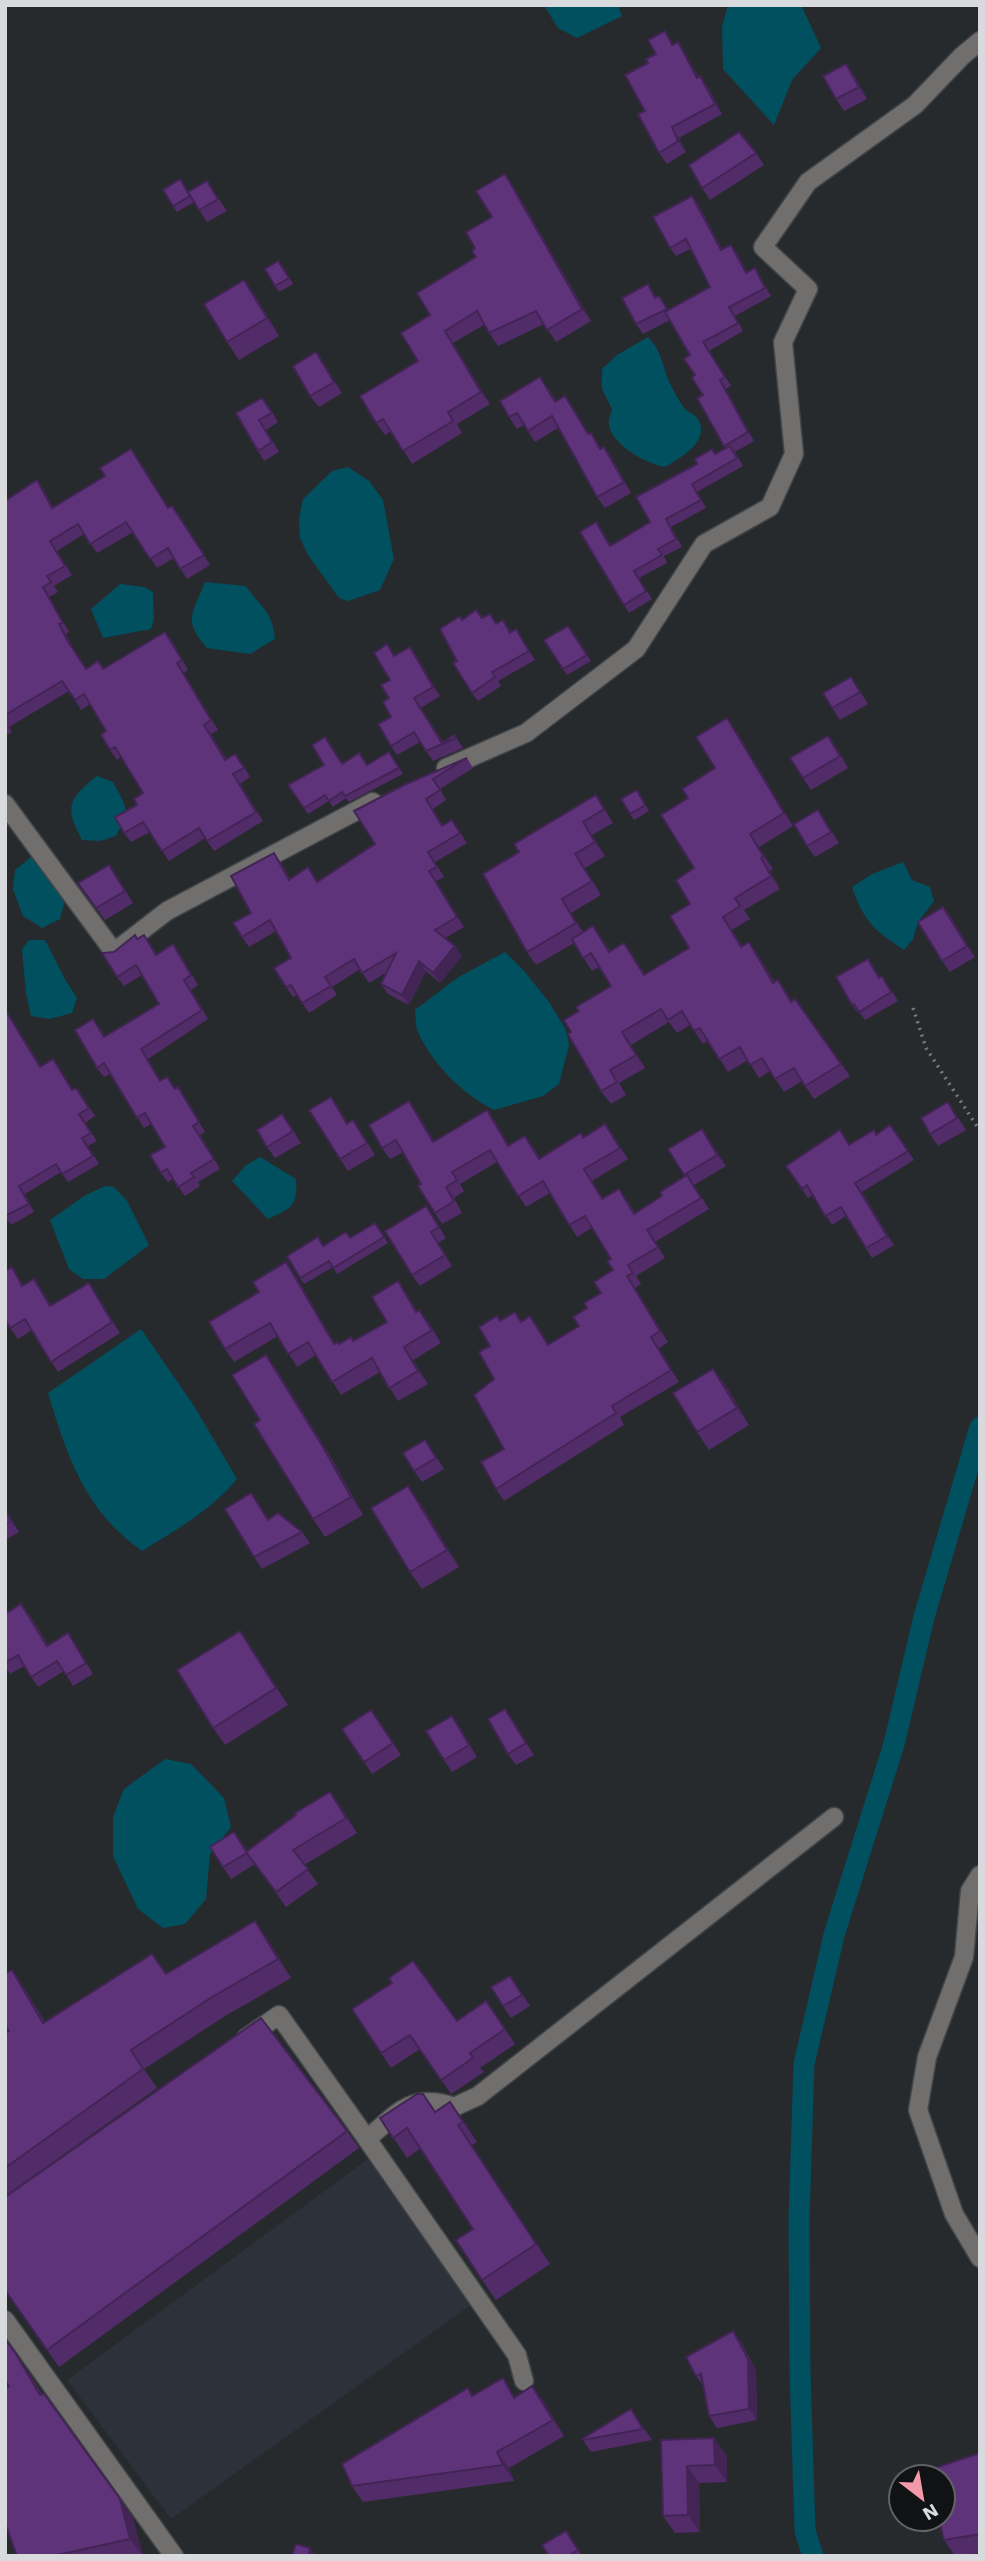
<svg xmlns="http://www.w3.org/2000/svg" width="985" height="2561" font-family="'Work Sans',sans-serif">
<rect width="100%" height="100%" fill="#272a2d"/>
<polygon fill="#2c313a" points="368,2159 471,2305 171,2519 67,2380"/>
<g fill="#005060">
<polygon points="544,5 618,5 622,16 577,38 558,28"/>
<polygon points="728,5 801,5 821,48 792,80 774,125 723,69 722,27"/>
<path d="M648 337C662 351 663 369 671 386 675 393 680 403 685 409 689 412 695 415 698 419 711 441 680 458 665 467 647 464 612 445 609 425 608 419 611 414 612 409L602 389V369L617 355Z"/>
<polygon points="348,467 369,481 383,500 394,559 380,590 348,601 339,598 308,555 300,538 299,519 303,499 332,471"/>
<path d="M205 582 246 586C261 609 272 609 275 639L250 654 207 648C182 620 193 613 205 582Z"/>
<polygon points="120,584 144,587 153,592 154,619 151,629 103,638 91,609"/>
<path d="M97 776 113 782C127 809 131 808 116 836L100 841 82 840C65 807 67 800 97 776Z"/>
<polygon points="35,854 67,892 60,919 42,928 23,916 13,889 15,870"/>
<path d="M903 862 912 880 930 887 934 901 918 922 913 939 904 950C875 931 863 921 852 887L872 874Z"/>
<polygon points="29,940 45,940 66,981 77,998 72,1013 50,1019 31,1016 26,993 22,949"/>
<path d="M505 952 524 971 549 1002 566 1030 569 1045 559 1084 543 1096 494 1110C464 1095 432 1064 418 1032 415 1026 416 1017 415 1010L457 978Z"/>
<path d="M260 1157 296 1179C298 1206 291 1209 268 1219L232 1181 245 1166Z"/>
<polygon points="105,1186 114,1187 127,1201 149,1245 104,1279 83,1279 69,1269 50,1220 84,1196"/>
<path d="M141 1329 194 1406 237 1479C211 1510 176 1530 142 1551 85 1511 67 1456 48 1393Z"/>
<polygon points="165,1759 191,1764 224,1798 231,1827 210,1854 206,1899 185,1924 163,1928 138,1909 113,1856 113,1817 124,1789"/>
</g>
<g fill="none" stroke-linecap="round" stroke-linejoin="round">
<polyline stroke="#005060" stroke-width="21" points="813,2556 805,2531 800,2371 799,2220 804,2064 834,1935 894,1744 924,1617 980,1427"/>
<defs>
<g id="minor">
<polyline points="446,768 526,733 636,649 704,544 770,507 794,454 783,342 808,289 763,247 808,182 915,105 962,56 980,41"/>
<polyline points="5,804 114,952 167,911 373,802"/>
<polyline points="980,1875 970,1891 964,1957 927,2057 918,2110 954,2214 980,2258"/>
<polyline points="246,2038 279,2015 367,2139"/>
<polyline points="5,2320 174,2556"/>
<path d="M524 2381 517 2355 367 2139C398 2113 411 2092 454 2107L478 2096 834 1817"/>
</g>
</defs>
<use href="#minor" stroke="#434649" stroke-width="21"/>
<polyline stroke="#77797c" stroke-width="3.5" stroke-dasharray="2 5" stroke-linecap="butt" points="913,1008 926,1048 980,1131"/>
<use href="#minor" stroke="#716f6e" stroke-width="18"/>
</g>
<g fill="#522c68">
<polygon points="678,42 685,53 698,77 708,87 722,114 679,138 686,152 667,164 659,153 648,63"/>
<polygon points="854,75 867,99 844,111 836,99"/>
<polygon points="756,153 764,165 710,200 702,188"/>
<polygon points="207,181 227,211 207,222 194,202 177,212 173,206 188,192"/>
<polygon points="513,186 591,321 556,342 544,324 498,346 484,325 453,343 490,404 457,424 462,433 412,464 391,431 385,435 376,423 418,361 430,315 476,257 475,248 492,217"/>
<polygon points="692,196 698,204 722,249 737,253 747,272 755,268 771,296 735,316 743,331 709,351 731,386 726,389 754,441 735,452 743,466 697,492 706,508 671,527 682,547 664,556 667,563 639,578 652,599 629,613 624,605 611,546 650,522 697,464 712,449 715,454 725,448 697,398 703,395 695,375 690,355 670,320 643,334 636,324 656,297 669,310 710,287 690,249 676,256 670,248"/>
<polygon points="283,267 293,284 279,292 275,286"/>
<polygon points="256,297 279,336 239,360 227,342"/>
<polygon points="324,364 342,393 319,407 310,396"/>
<polygon points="548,388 556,401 565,396 589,434 601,448 604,447 612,458 631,493 605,508 597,497 558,428 535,442 524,425 517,429 509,417"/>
<polygon points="269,407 278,422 266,430 279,452 264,461 236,413"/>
<polygon points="44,490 53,507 169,508 172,506 210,565 187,579 174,558 157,568 133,532 97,553 84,534 57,551 72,575 54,586 58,592 49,597 69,632 66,634 74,650 86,668 98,661 104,668 165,632 172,641 188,670 183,673 218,730 211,734 226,759 242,763 250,777 240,784 263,821 214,851 205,838 169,861 150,832 131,842 124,833 143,793 121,757 117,760 110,750 106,731 90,704 81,710 69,691 9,727 12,732 5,736 5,501"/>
<polygon points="482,618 509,628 511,632 516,629 535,660 498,681 501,686 478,701 472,693 457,661 462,620"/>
<polygon points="568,626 591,661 567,675 544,640"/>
<polygon points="395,656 417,657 440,696 421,708 443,742 454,735 463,748 433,761 420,742 397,755 391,746 389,698 390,680"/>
<polygon points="851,677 868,704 840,720 832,708"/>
<polygon points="736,731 793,826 759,847 773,869 770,871 780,889 744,910 750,919 732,930 742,946 749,942 775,982 787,993 792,1001 795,999 850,1076 814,1099 802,1081 784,1092 770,1071 759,1078 748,1060 728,1072 708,1041 703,1044 690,1025 677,1033 669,1022 631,1045 645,1068 619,1083 626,1095 611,1104 601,1091 571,1032 579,1011 611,986 599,967 592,971 574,943 536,965 527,952 519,852 596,795 613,823 592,835 605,856 585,868 601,895 571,913 583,932 602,939 610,951 624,943 645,974 689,948 690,904 694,868 688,798 715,768"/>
<polygon points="836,747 848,768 811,790 803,778"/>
<polygon points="393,757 403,774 349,802 346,798 333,807 329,801 308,814 288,785 343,764 367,765"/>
<polygon points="467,758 473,768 440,789 446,800 433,809 443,826 452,820 467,843 435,862 444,877 436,881 464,927 445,938 455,946 462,956 440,983 426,971 409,1005 388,994 381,984 387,972 369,983 360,969 332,987 337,995 309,1013 297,995 293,997 286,987 291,958 276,931 249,947 242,937 274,853 281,863 290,879 318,882 375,844 354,811"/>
<polygon points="637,790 649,811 634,820 630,814"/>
<polygon points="818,810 839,843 815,857 807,846"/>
<polygon points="117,876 133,903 105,920 78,883"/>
<polygon points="943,907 975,957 950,972 942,961"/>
<polygon points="144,935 156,954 180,954 198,985 191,990 208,1019 148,1059 161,1081 175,1089 184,1097 205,1132 200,1135 220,1169 198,1182 200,1186 185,1196 173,1179 168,1182 161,1173 165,1147 151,1124 144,1128 110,1074 104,1077 97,1068 100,1029 105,1036 159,1004 142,975 124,986 117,977 114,952"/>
<polygon points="868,959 880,978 882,976 898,1001 865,1020 860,1013 859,1014 852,1005"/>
<polygon points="6,1011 41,1066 53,1059 72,1090 76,1088 95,1116 85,1123 97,1141 88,1146 99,1164 68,1182 61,1172 25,1194 34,1212 11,1225 5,1216"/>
<polygon points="331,1097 348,1124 353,1120 375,1155 348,1171 340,1159"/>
<polygon points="409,1101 434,1141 487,1110 509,1145 533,1147 540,1158 584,1138 605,1124 628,1159 592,1181 603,1199 627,1200 635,1213 662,1196 685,1176 668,1149 710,1141 726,1166 694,1185 709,1209 655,1242 665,1258 636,1276 641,1284 635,1288 668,1342 659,1348 679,1382 620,1417 624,1425 504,1501 496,1489 504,1449 490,1346 500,1321 522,1321 538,1327 548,1344 579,1326 587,1308 601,1293 613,1270 611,1259 593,1227 577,1237 550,1193 526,1207 497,1162 460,1184 464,1191 454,1198 462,1213 442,1224 435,1213 421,1184 403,1152 390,1159 382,1148"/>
<polygon points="948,1102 966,1130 938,1146 930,1134"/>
<polygon points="890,1125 914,1160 862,1192 894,1245 872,1258 846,1216 832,1225 813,1195 808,1198 786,1166 877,1134"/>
<polygon points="290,1126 301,1143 275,1158 267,1147"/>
<polygon points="426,1206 446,1238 438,1243 452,1266 420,1286 412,1275"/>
<polygon points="375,1223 388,1243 337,1274 333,1267 304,1284 300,1278 324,1245 350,1238"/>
<polygon points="286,1262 295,1275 335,1344 340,1344 354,1341 387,1322 398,1281 417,1311 419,1310 429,1323 441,1343 413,1360 428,1384 398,1401 380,1372 341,1395 316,1355 297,1367 278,1336 234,1362 225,1349 259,1292"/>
<polygon points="12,1267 23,1285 41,1289 51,1306 89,1283 120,1333 58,1372 32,1330 18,1339 10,1328"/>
<polygon points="266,1355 278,1372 335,1464 363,1515 325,1537 313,1519 260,1420"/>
<polygon points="726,1386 749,1425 709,1450 697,1432"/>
<polygon points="433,1452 444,1469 422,1482 414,1471"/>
<polygon points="420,1503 459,1567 422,1589 410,1572"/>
<polygon points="259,1505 268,1520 302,1532 310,1543 262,1569 254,1557"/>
<polygon points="5,1508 19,1532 5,1540"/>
<polygon points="5,1614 29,1614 48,1645 75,1644 93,1674 73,1686 64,1671 38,1687 24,1666 10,1674 5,1667"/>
<polygon points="240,1631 288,1705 225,1745 213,1728"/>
<polygon points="505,1709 534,1755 516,1765 508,1754"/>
<polygon points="371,1710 401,1755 372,1774 342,1729"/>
<polygon points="460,1728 477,1757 452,1772 444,1760"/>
<polygon points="341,1807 357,1833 304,1865 318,1884 286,1907 252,1859 255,1864 231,1879 223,1867 243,1844 247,1851"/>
<polygon points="255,1921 268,1940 291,1978 225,2016 144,2069 157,2088 5,2196 5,2033 9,2031 25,1989 45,2022 167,1974"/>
<polygon points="510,1976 530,2006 511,2018 503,2006"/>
<polygon points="486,2001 515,2044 480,2068 484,2072 451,2094 420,2049 391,2068 352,2009 457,2021"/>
<polygon points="423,2094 435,2112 450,2102 477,2142 472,2145 550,2264 496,2300 482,2280 473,2229 421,2148 407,2158 380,2118"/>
<polygon points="347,2131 359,2148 59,2367 5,2290"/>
<polygon points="742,2343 756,2371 757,2420 717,2428 709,2416 704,2387 696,2376"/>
<polygon points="29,2373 42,2394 133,2518 143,2556 17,2556"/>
<polygon points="532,2386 544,2402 564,2436 509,2468 514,2481 363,2502 352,2486 468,2388 473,2395 516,2397"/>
<polygon points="631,2409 652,2440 591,2452 583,2440"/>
<polygon points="714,2438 727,2456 727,2482 699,2483 700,2532 675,2533 663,2516 661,2440"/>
<polygon points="980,2453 980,2553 955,2556 944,2540"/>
<polygon points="566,2531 582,2556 549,2556"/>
</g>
<g fill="#422455">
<polygon points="678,42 685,53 705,89 697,78"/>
<polygon points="846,64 854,75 867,99 859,87"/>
<polygon points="700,76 708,87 722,114 715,104"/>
<polygon points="672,127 679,138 686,152 678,141"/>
<polygon points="505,174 513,186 591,321 582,309"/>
<polygon points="692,196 698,204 727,258 721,250"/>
<polygon points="731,245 737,253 752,281 746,273"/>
<polygon points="244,280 256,297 279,336 267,318"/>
<polygon points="445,331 453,343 490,404 481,392"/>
<polygon points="316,352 324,364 342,393 334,382"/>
<polygon points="720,380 726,389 754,441 748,432"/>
<polygon points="604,447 612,458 631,493 624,482"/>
<polygon points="37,480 44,490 58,518 52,508"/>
<polygon points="59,624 66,634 74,650 67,640"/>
<polygon points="410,647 417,657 440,696 433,687"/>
<polygon points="727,718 736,731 793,826 784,813"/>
<polygon points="583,822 592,835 605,856 595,842"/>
<polygon points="750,834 759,847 773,869 763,856"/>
<polygon points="274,853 281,863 296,890 289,880"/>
<polygon points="575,854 585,868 601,895 592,881"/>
<polygon points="761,858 770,871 780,889 771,876"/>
<polygon points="109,865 117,876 133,903 125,891"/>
<polygon points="429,871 436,881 464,927 457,917"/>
<polygon points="562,899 571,913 585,936 576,923"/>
<polygon points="943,907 952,918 975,957 967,946"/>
<polygon points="749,942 758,955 783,996 773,983"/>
<polygon points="455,946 462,956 440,983 433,973"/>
<polygon points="419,961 426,971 409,1005 402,995"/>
<polygon points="622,1032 631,1045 645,1068 636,1055"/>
<polygon points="409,1101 417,1113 441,1153 433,1142"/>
<polygon points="487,1110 495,1121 516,1157 508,1146"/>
<polygon points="702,1129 710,1141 726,1166 717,1155"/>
<polygon points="855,1183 862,1192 894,1245 887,1236"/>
<polygon points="19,1186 25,1194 34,1212 29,1204"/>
<polygon points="286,1262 295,1275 343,1357 334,1344"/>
<polygon points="627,1276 635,1288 668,1342 660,1331"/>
<polygon points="89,1283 96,1294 120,1333 112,1322"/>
<polygon points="419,1310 429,1323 441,1343 432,1330"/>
<polygon points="651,1337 659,1348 679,1382 671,1370"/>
<polygon points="404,1347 413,1360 428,1384 418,1371"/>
<polygon points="266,1355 278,1372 335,1464 363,1515 351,1497"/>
<polygon points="713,1369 726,1386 749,1425 737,1408"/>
<polygon points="408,1486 420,1503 459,1567 447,1550"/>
<polygon points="5,1508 19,1532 11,1521 5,1510"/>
<polygon points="240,1631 252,1648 288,1705 276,1688"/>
<polygon points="505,1709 513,1720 534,1755 526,1743"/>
<polygon points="452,1716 460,1728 477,1757 469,1745"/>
<polygon points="330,1792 341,1807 357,1833 346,1818"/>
<polygon points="255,1921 268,1940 291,1978 278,1959"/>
<polygon points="12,1970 25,1989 56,2042 43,2023"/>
<polygon points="450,2102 465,2122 477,2142 463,2122"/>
<polygon points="458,2125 472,2145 550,2264 536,2244"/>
<polygon points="733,2331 742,2343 756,2371 757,2420 749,2409"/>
<polygon points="16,2354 29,2373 53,2414 40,2395"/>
<polygon points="532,2386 544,2402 564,2436 553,2420"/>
<polygon points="714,2438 727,2456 727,2482 715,2465"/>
<polygon points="497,2452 509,2468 514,2481 503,2465"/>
<polygon points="687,2466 699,2483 700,2532 688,2515"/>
<polygon points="120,2499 133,2518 143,2556 130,2539"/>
<polygon points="310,2548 314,2554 314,2556 308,2556"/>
</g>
<g fill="#5f3379" stroke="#422455" stroke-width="2">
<polygon points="665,31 672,45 678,42 697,78 700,76 715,104 672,127 678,141 659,153 638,114 645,111 625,75 648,63 646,59 656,54 648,40"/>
<polygon points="846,64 859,87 836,99 823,76"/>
<polygon points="739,132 756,153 702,188 689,165"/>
<polygon points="505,174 582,309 547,330 536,311 489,333 477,311 445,331 481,392 448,412 453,421 403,451 383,419 376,423 360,396 418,361 401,333 430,315 417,293 476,257 472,251 475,248 466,232 492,217 476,191"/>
<polygon points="180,179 190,196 173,206 163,190"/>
<polygon points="207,181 218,199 199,210 188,192"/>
<polygon points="692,196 721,250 731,245 746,273 755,268 765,288 729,307 738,323 703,342 725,377 720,380 748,432 724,446 697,398 703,395 692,378 695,375 684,359 690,355 665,312 710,287 686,239 670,248 653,217"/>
<polygon points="278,261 289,278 275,286 265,269"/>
<polygon points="244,280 267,318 227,342 204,304"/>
<polygon points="648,284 655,298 659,296 667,309 636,324 622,298"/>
<polygon points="316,352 334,382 310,396 293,366"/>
<polygon points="540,377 555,402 565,396 588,434 591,433 600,449 604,447 624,482 597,497 552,416 528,431 517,413 509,417 500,401"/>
<polygon points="262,398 272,413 259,420 272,442 258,451 236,413"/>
<polygon points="730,446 737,458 692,484 701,500 666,519 676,539 658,549 662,555 634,571 646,591 624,605 580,532 596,522 610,546 650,522 636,497 697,464 695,459 712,449 715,454"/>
<polygon points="131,449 168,508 172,506 204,555 180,569 168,548 150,559 126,522 90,544 78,524 50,541 65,566 47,576 51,582 43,587 63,623 59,624 67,640 86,669 98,661 103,669 165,632 182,660 177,663 211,720 204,725 225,760 235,754 244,768 233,774 256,812 207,841 199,828 162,851 143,822 124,833 115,817 137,805 134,799 143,793 115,747 110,750 101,735 106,731 84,694 75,700 62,681 5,715 5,501 37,480 52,508 105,476 100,468"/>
<polygon points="476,610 482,618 490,614 496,624 503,620 510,633 516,629 529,651 492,672 495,677 472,693 453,663 457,661 440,629 460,616 462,620"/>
<polygon points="568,626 587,655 563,669 544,640"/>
<polygon points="387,644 394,656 410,647 433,687 414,698 442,743 454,735 456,738 426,751 414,732 391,746 378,724 391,717 383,702 389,698 381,685 390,680 374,653"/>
<polygon points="851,677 860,692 832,708 823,693"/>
<polygon points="727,718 784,813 750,834 763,856 761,858 771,876 735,898 740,906 723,917 741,947 749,942 773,983 778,980 791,1002 795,999 841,1064 805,1086 794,1068 775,1079 762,1058 750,1065 740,1047 719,1059 700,1028 694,1031 682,1011 668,1020 661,1009 622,1032 636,1055 610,1070 617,1082 601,1091 568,1034 571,1032 564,1020 579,1011 576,1007 611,986 591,953 583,958 572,939 593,926 609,952 624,943 644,975 689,948 670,916 690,904 676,880 694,868 661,815 688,798 682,789 715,768 696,737"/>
<polygon points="828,736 840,756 803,778 790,758"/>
<polygon points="325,737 342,764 359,753 367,765 389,752 399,768 345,796 342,792 329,801 325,795 304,808 288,785 324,765 312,745"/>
<polygon points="467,758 433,779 440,790 426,799 442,826 452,820 460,833 428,852 437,867 429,871 457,917 435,930 455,946 433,973 419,961 402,995 381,984 396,953 362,973 354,959 325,977 331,986 302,1003 291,985 286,987 274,968 291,958 270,920 242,937 233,923 251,913 231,876 274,853 289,880 308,867 317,882 375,844 354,811 404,785"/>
<polygon points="637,790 645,805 630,814 621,799"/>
<polygon points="596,795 604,809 583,822 595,842 575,854 592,881 562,899 576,923 527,952 483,874 519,852 514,844"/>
<polygon points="818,810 831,832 807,846 794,824"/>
<polygon points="109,865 125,891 96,908 78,883"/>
<polygon points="943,907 967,946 942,961 918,922"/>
<polygon points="135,935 137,939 144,935 156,955 173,944 191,975 184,980 202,1010 141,1049 160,1081 167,1077 175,1089 178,1087 199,1122 193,1126 214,1159 191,1173 194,1177 178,1187 167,1169 161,1173 150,1155 165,1147 145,1113 137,1118 104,1063 97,1068 75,1030 93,1019 104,1037 159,1004 136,965 117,977 102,953 114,952"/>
<polygon points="868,959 879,978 882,976 891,992 859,1012 854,1004 852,1005 836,977"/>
<polygon points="5,1011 6,1011 40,1067 53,1059 72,1090 76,1088 89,1108 79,1114 91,1133 82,1138 93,1156 62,1174 56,1164 19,1186 29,1204 5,1216"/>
<polygon points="331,1097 347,1124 353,1120 367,1143 340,1159 309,1110"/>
<polygon points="409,1101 433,1142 487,1110 508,1146 525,1136 539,1159 581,1133 583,1138 605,1124 620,1148 584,1169 602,1199 619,1189 634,1214 662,1196 660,1192 687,1175 701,1198 647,1230 658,1247 628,1265 633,1273 627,1276 660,1331 651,1337 671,1370 612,1406 616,1413 496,1489 481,1462 504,1449 474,1395 494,1379 479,1352 490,1346 479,1327 497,1316 500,1321 515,1312 521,1322 530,1316 548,1345 579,1326 573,1317 587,1308 584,1303 601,1293 594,1282 613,1270 607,1261 611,1259 585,1216 569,1225 543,1181 518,1196 490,1150 452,1172 457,1180 446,1187 454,1201 435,1213 418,1186 421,1184 396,1140 382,1148 369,1125"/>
<polygon points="948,1102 957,1118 930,1134 921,1118"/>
<polygon points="282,1114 293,1131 267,1147 257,1130"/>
<polygon points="890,1125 908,1151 855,1183 887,1236 866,1248 841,1207 825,1216 807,1185 802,1189 786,1166 840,1130 849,1145 874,1130 876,1135"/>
<polygon points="702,1129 717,1155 684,1175 668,1149"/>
<polygon points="426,1206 439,1227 431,1232 445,1255 412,1275 385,1231"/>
<polygon points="375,1223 384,1237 333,1268 329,1261 300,1278 287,1256 318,1237 323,1246 346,1232 350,1238"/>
<polygon points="286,1262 334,1344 338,1342 339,1344 351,1337 353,1341 387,1322 372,1297 398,1281 416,1312 419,1310 432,1330 404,1347 418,1371 389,1388 372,1358 332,1382 308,1342 288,1354 270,1323 225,1349 209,1322 259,1292 253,1282"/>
<polygon points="12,1267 22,1286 34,1279 50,1306 89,1283 112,1322 51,1362 25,1319 10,1328 5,1319 5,1271"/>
<polygon points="266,1355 323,1447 351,1497 313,1519 254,1424 260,1420 232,1375"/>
<polygon points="713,1369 737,1408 697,1432 673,1393"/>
<polygon points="425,1440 436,1458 414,1471 403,1453"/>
<polygon points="408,1486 447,1550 410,1572 371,1508"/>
<polygon points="251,1493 268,1520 278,1513 302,1532 254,1557 225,1509"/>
<polygon points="5,1510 11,1521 5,1524"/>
<polygon points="21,1604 47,1646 68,1633 86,1663 66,1675 57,1661 31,1677 18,1655 5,1663 5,1614"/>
<polygon points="240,1631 276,1688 213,1728 177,1670"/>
<polygon points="505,1709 526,1743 508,1754 488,1719"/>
<polygon points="371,1710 393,1743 364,1762 342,1729"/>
<polygon points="452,1716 469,1745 444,1760 426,1731"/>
<polygon points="330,1792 346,1818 293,1850 308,1869 276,1892 246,1852 296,1815 295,1813"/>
<polygon points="234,1832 247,1853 223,1867 210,1847"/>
<polygon points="255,1921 278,1959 212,1997 131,2050 143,2069 5,2168 5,2033 9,2031 5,2025 5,1974 12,1970 43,2023 152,1954 166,1974"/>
<polygon points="413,1961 457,2021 486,2001 505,2029 470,2053 473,2058 441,2080 410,2035 381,2053 352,2009 392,1983 389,1978"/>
<polygon points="510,1976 522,1995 503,2006 491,1987"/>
<polygon points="261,2018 347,2131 47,2350 5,2290 5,2197"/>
<polygon points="417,2094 423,2094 435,2112 450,2102 463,2122 458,2125 536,2244 482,2280 456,2240 473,2229 407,2128 393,2138 380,2118"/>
<polygon points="733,2331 748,2359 749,2409 709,2416 701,2374 696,2376 686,2357"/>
<polygon points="5,2339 16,2354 40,2395 44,2394 120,2499 130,2539 53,2556 17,2556 5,2523 5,2389 9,2386 5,2380"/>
<polygon points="503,2378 514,2398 532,2386 553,2420 497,2452 503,2465 352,2486 342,2464 468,2388 472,2396"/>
<polygon points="631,2409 643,2429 583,2440 582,2439"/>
<polygon points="714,2438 715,2465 687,2466 688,2515 663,2516 661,2440"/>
<polygon points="980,2453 980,2534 944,2540 939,2519 943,2519 943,2477 930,2477 929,2470"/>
<polygon points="566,2531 578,2550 568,2556 557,2556 557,2555 549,2556 542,2545"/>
<polygon points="296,2544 310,2548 308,2556 292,2556"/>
</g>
<rect width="985" height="2561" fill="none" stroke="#d9dadd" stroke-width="14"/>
<g transform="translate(922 2498) rotate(149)"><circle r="33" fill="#111214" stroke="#616264" stroke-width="2"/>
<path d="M0-5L12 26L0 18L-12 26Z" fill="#f39aaa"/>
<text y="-10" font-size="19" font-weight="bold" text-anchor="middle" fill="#d9dadd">N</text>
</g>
</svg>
